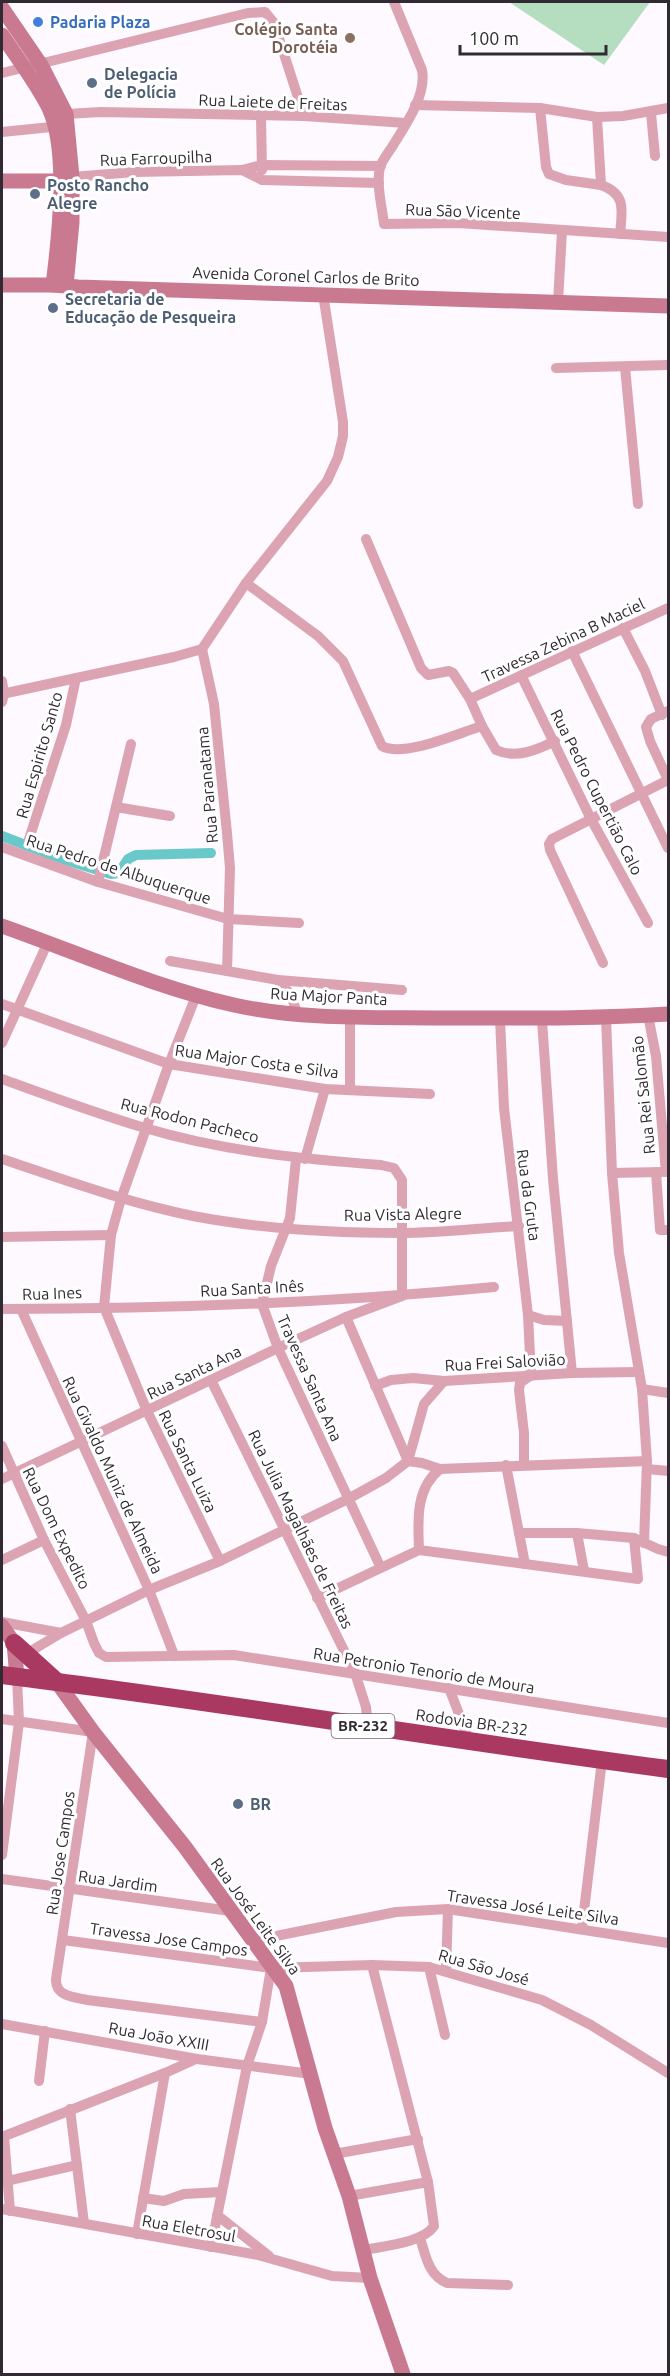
<svg xmlns="http://www.w3.org/2000/svg" width="670" height="2376" font-family="Ubuntu,sans-serif">
<rect width="100%" height="100%" fill="#fdf9fe"/>
<polygon fill="#b5ddbf" points="509,2 650,2 604,65"/>
<g fill="none" stroke-linecap="round" stroke-linejoin="round">
<polyline stroke="#69c9ca" stroke-width="10" points="2,836 62,859 111,874 119,873 128,859 136,855 211,853"/>
<g stroke="#dca4b3" stroke-width="10">
<path d="M394 2 422 70C427 95 405 126 392 147 388 153 382 161 380 167 376 185 382 206 384 224L458 223 668 237"/>
<polyline points="2,73 248,13 265,12 274,23 304,116"/>
<polyline points="415,105 540,108 597,117 623,116 668,108"/>
<polyline points="540,108 546,167 549,174 566,180 601,185"/>
<polyline points="651,113 655,156"/>
<polyline points="66,114 101,112 304,116 406,123"/>
<polyline points="261,116 262,170"/>
<path d="M597 117 601 185C627 194 622 211 620 234"/>
<polyline points="2,132 61,126"/>
<polyline points="242,170 262,165 381,166"/>
<polyline points="72,177 135,172 242,170 262,180 379,183"/>
<polyline points="558,302 562,231"/>
<polyline points="625,367 638,504"/>
<polyline points="556,368 668,365"/>
<path d="M366 539 421 668 428 675 449 671 453 673 470 699 482 726 496 750C516 759 537 750 555 741"/>
<path d="M246 583 318 636 343 661 382 746C404 758 458 733 482 726"/>
<polyline points="623,628 645,671 662,715"/>
<polyline points="202,649 214,704 227,833 230,868 227,971 278,980 291,995 297,1013"/>
<polyline points="202,649 246,583 327,481 338,457 343,436 343,422 323,294"/>
<polyline points="572,651 668,848"/>
<polyline points="521,675 591,819 648,923"/>
<polyline points="2,681 4,694 2,702"/>
<polyline points="2,694 174,657 202,649"/>
<polyline points="470,699 668,608"/>
<polyline points="668,711 651,719 646,727 650,741 668,780"/>
<polyline points="116,807 170,816"/>
<polyline points="29,839 66,725 76,678"/>
<polyline points="2,847 98,882 228,919 299,923"/>
<polyline points="98,882 131,744"/>
<polyline points="170,961 227,971"/>
<polyline points="603,963 550,850 549,844 552,839 668,780"/>
<polyline points="278,980 402,990"/>
<polyline points="196,996 169,1064 121,1199 111,1235 104,1307 147,1411 220,1561"/>
<polyline points="2,1004 169,1064 325,1089 430,1094"/>
<polyline points="648,1015 656,1056 666,1172"/>
<polyline points="350,1017 350,1089"/>
<polyline points="606,1017 612,1173 619,1253 642,1389 647,1461 644,1543"/>
<polyline points="500,1019 504,1108 528,1315 531,1376"/>
<polyline points="542,1020 553,1179 572,1373"/>
<polyline points="2,1043 47,944"/>
<path d="M2 1079C49 1096 97 1114 145 1128 222 1151 302 1159 381 1165L394 1168 402 1180V1296L346 1317 278 1348 2 1479"/>
<path d="M2 1159C65 1180 128 1203 193 1216 261 1229 332 1233 401 1233 440 1233 480 1228 519 1226"/>
<polyline points="296,1159 290,1218 271,1266 262,1304 278,1348 380,1566"/>
<polyline points="305,1159 325,1089"/>
<polyline points="656,1172 660,1230 668,1230"/>
<polyline points="612,1173 662,1172"/>
<polyline points="2,1237 111,1235"/>
<path d="M2 1309C166 1309 330 1303 494 1287"/>
<polyline points="21,1309 149,1590 174,1655"/>
<polyline points="528,1315 544,1320 567,1321"/>
<polyline points="346,1317 408,1461"/>
<polyline points="211,1380 355,1673 366,1707 368,1727"/>
<polyline points="375,1386 391,1380 413,1378 444,1381 572,1373 638,1372"/>
<polyline points="642,1389 668,1393"/>
<polyline points="2,1446 44,1540 86,1621 94,1643 99,1653 106,1657 234,1655 668,1723"/>
<polyline points="408,1461 422,1463 440,1469 647,1461"/>
<polyline points="408,1461 424,1404 444,1381"/>
<polyline points="524,1464 524,1433 519,1390 520,1383 530,1376"/>
<polyline points="506,1465 525,1564"/>
<polyline points="647,1469 668,1471"/>
<polyline points="519,1533 577,1533 634,1538 658,1549 668,1552"/>
<polyline points="577,1533 584,1571"/>
<path d="M419 1550C418 1521 415 1489 440 1469"/>
<polyline points="2,1560 44,1540"/>
<polyline points="317,1598 419,1550 638,1579 634,1538"/>
<polyline points="2,1622 61,1633"/>
<polyline points="26,1654 61,1633 149,1590 220,1561 348,1499 386,1478 408,1461"/>
<polyline points="449,1688 469,1740"/>
<path d="M2 1719 93 1732 56 1979C55 1996 73 1997 87 2000L262 2022"/>
<polyline points="2,1855 19,1722 17,1677"/>
<polyline points="2,1879 230,1911"/>
<polyline points="582,1928 602,1760"/>
<polyline points="63,1940 271,1968 372,1965 429,1967 542,2000 591,2025 668,2073"/>
<polyline points="251,1941 396,1912 448,1909 668,1943"/>
<polyline points="429,1967 445,2035"/>
<polyline points="446,1971 448,1909"/>
<polyline points="2,2024 197,2059 311,2074"/>
<polyline points="39,2081 45,2031"/>
<polyline points="70,2109 84,2223"/>
<polyline points="4,2136 10,2211"/>
<polyline points="2,2137 165,2073 196,2059"/>
<polyline points="334,2154 418,2139"/>
<polyline points="7,2181 77,2165"/>
<polyline points="349,2196 428,2182"/>
<polyline points="143,2198 164,2201 184,2194 221,2192"/>
<polyline points="2,2209 258,2255 332,2276 370,2278"/>
<polyline points="217,2215 269,2256"/>
<polyline points="137,2234 165,2073"/>
<path d="M420 2238C426 2256 428 2275 447 2283L508 2285"/>
<polyline points="211,2247 247,2066 262,2022 271,1968"/>
<path d="M364 2250C383 2246 423 2243 434 2226L428 2182 372 1965"/>
</g>
<g stroke="#c97990" stroke-width="15">
<polyline points="2,8 41,65 66,114 72,177 72,222 66,286"/>
<path d="M2 35C18 59 36 82 49 108 69 151 59 238 53 285"/>
<polyline points="2,181 67,181"/>
<polyline points="2,285 53,285 78,287 668,306"/>
<path d="M2 926C79 953 154 987 234 1005 301 1020 373 1017 442 1018 517 1018 593 1019 668 1014"/>
<polyline points="2,1626 14,1643 17,1677"/>
<polyline points="57,1682 93,1732 185,1847 286,1986 325,2128 349,2196 370,2278 403,2374"/>
</g>
<g stroke="#aa3962" stroke-width="18">
<polyline points="14,1643 57,1682"/>
<path d="M2 1675C224 1702 446 1740 668 1769"/>
</g>
</g>
<circle fill="#3f7fe0" stroke="#fff" stroke-width="2" cx="38" cy="22" r="6"/>
<circle fill="#8d6e63" stroke="#fff" stroke-width="2" cx="350" cy="38" r="6"/>
<g fill="#5c6f8a" stroke="#fff" stroke-width="2">
<circle cx="92" cy="83" r="6"/>
<circle cx="35" cy="194" r="6"/>
<circle cx="53" cy="308" r="6"/>
<circle cx="238" cy="1804" r="6"/>
</g>
<g text-anchor="middle" stroke-width="6" stroke-linejoin="round" paint-order="stroke">
<rect fill="#fff" stroke="#6f6a70" stroke-width="1.5" x="331.5" y="1714" width="63" height="24" rx="4.5"/>
<g font-size="15" font-weight="bold" fill="#312a33">
<text x="363" y="1731">BR-232</text>
</g>
<g font-size="16" font-weight="bold" fill="#366cbe" stroke="#fff" text-anchor="start">
<text x="50" y="28">Padaria Plaza</text>
</g>
<g font-size="16" font-weight="bold" fill="#785e54" stroke="#fff" text-anchor="end">
<text x="338" y="35">Colégio Santa<tspan x="338" dy="18">Dorotéia</tspan></text>
</g>
<g font-size="16" font-weight="bold" fill="#4e5e75" stroke="#fff" text-anchor="start">
<text x="104" y="80">Delegacia<tspan x="104" dy="18">de Polícia</tspan></text>
<text x="47" y="191">Posto Rancho<tspan x="47" dy="18">Alegre</tspan></text>
<text x="65" y="305">Secretaria de<tspan x="65" dy="18">Educação de Pesqueira</tspan></text>
<text x="250" y="1810">BR</text>
</g>
<g font-size="16" fill="#312a33" stroke="#fff">
<text transform="translate(273 102) rotate(2)" y="6">Rua Laiete de Freitas</text>
<text transform="translate(156 158) rotate(-2)" y="6">Rua Farroupilha</text>
<text transform="translate(463 211) rotate(2)" y="6">Rua São Vicente</text>
<text transform="translate(306 276) rotate(2)" y="6">Avenida Coronel Carlos de Brito</text>
<text transform="translate(563 640) rotate(-25)" y="6">Travessa Zebina B Maciel</text>
<text transform="translate(39 755) rotate(-74)" y="6">Rua Espirito Santo</text>
<text transform="translate(207 785) rotate(-95)" y="6">Rua Paranatama</text>
<text transform="translate(597 792) rotate(63)" y="6">Rua Pedro Cupertião Calo</text>
<text transform="translate(119 869) rotate(18)" y="6">Rua Pedro de Albuquerque</text>
<text transform="translate(329 996) rotate(3)" y="6">Rua Major Panta</text>
<text transform="translate(257 1061) rotate(8)" y="6">Rua Major Costa e Silva</text>
<text transform="translate(643 1095) rotate(-96)" y="6">Rua Rei Salomão</text>
<text transform="translate(190 1120) rotate(14)" y="6">Rua Rodon Pacheco</text>
<text transform="translate(529 1195) rotate(82)" y="6">Rua da Gruta</text>
<text transform="translate(403 1214) rotate(-1)" y="6">Rua Vista Alegre</text>
<text transform="translate(252 1288) rotate(-3)" y="6">Rua Santa Inês</text>
<text transform="translate(52 1293) rotate(-2)" y="6">Rua Ines</text>
<text transform="translate(505 1362) rotate(-3)" y="6">Rua Frei Salovião</text>
<text transform="translate(194 1372) rotate(-26)" y="6">Rua Santa Ana</text>
<text transform="translate(310 1378) rotate(66)" y="6">Travessa Santa Ana</text>
<text transform="translate(188 1461) rotate(64)" y="6">Rua Santa Luiza</text>
<text transform="translate(113 1475) rotate(65)" y="6">Rua Givaldo Muniz de Almeida</text>
<text transform="translate(57 1528) rotate(64)" y="6">Rua Dom Expedito</text>
<text transform="translate(301 1529) rotate(64)" y="6">Rua Julia Magalhães de Freitas</text>
<text transform="translate(424 1670) rotate(9)" y="6">Rua Petronio Tenorio de Moura</text>
<text transform="translate(472 1722) rotate(8)" y="6">Rodovia BR-232</text>
<text transform="translate(60 1853) rotate(-82)" y="6">Rua Jose Campos</text>
<text transform="translate(118 1881) rotate(8)" y="6">Rua Jardim</text>
<text transform="translate(533 1907) rotate(8)" y="6">Travessa José Leite Silva</text>
<text transform="translate(256 1916) rotate(54)" y="6">Rua José Leite Silva</text>
<text transform="translate(169 1939) rotate(8)" y="6">Travessa Jose Campos</text>
<text transform="translate(484 1967) rotate(16)" y="6">Rua São José</text>
<text transform="translate(159 2036) rotate(10)" y="6">Rua João XXIII</text>
<text transform="translate(189 2228) rotate(10)" y="6">Rua Eletrosul</text>
</g>
</g>
<rect width="670" height="2376" fill="none" stroke="#312a33" stroke-width="6"/>
<path d="M460 45v9h146v-9" fill="none" stroke="#312a33" stroke-width="3"/>
<text x="469" y="45" font-size="18" fill="#312a33" stroke="#ffffff" stroke-width="4.5" paint-order="stroke">100 m</text>
</svg>
